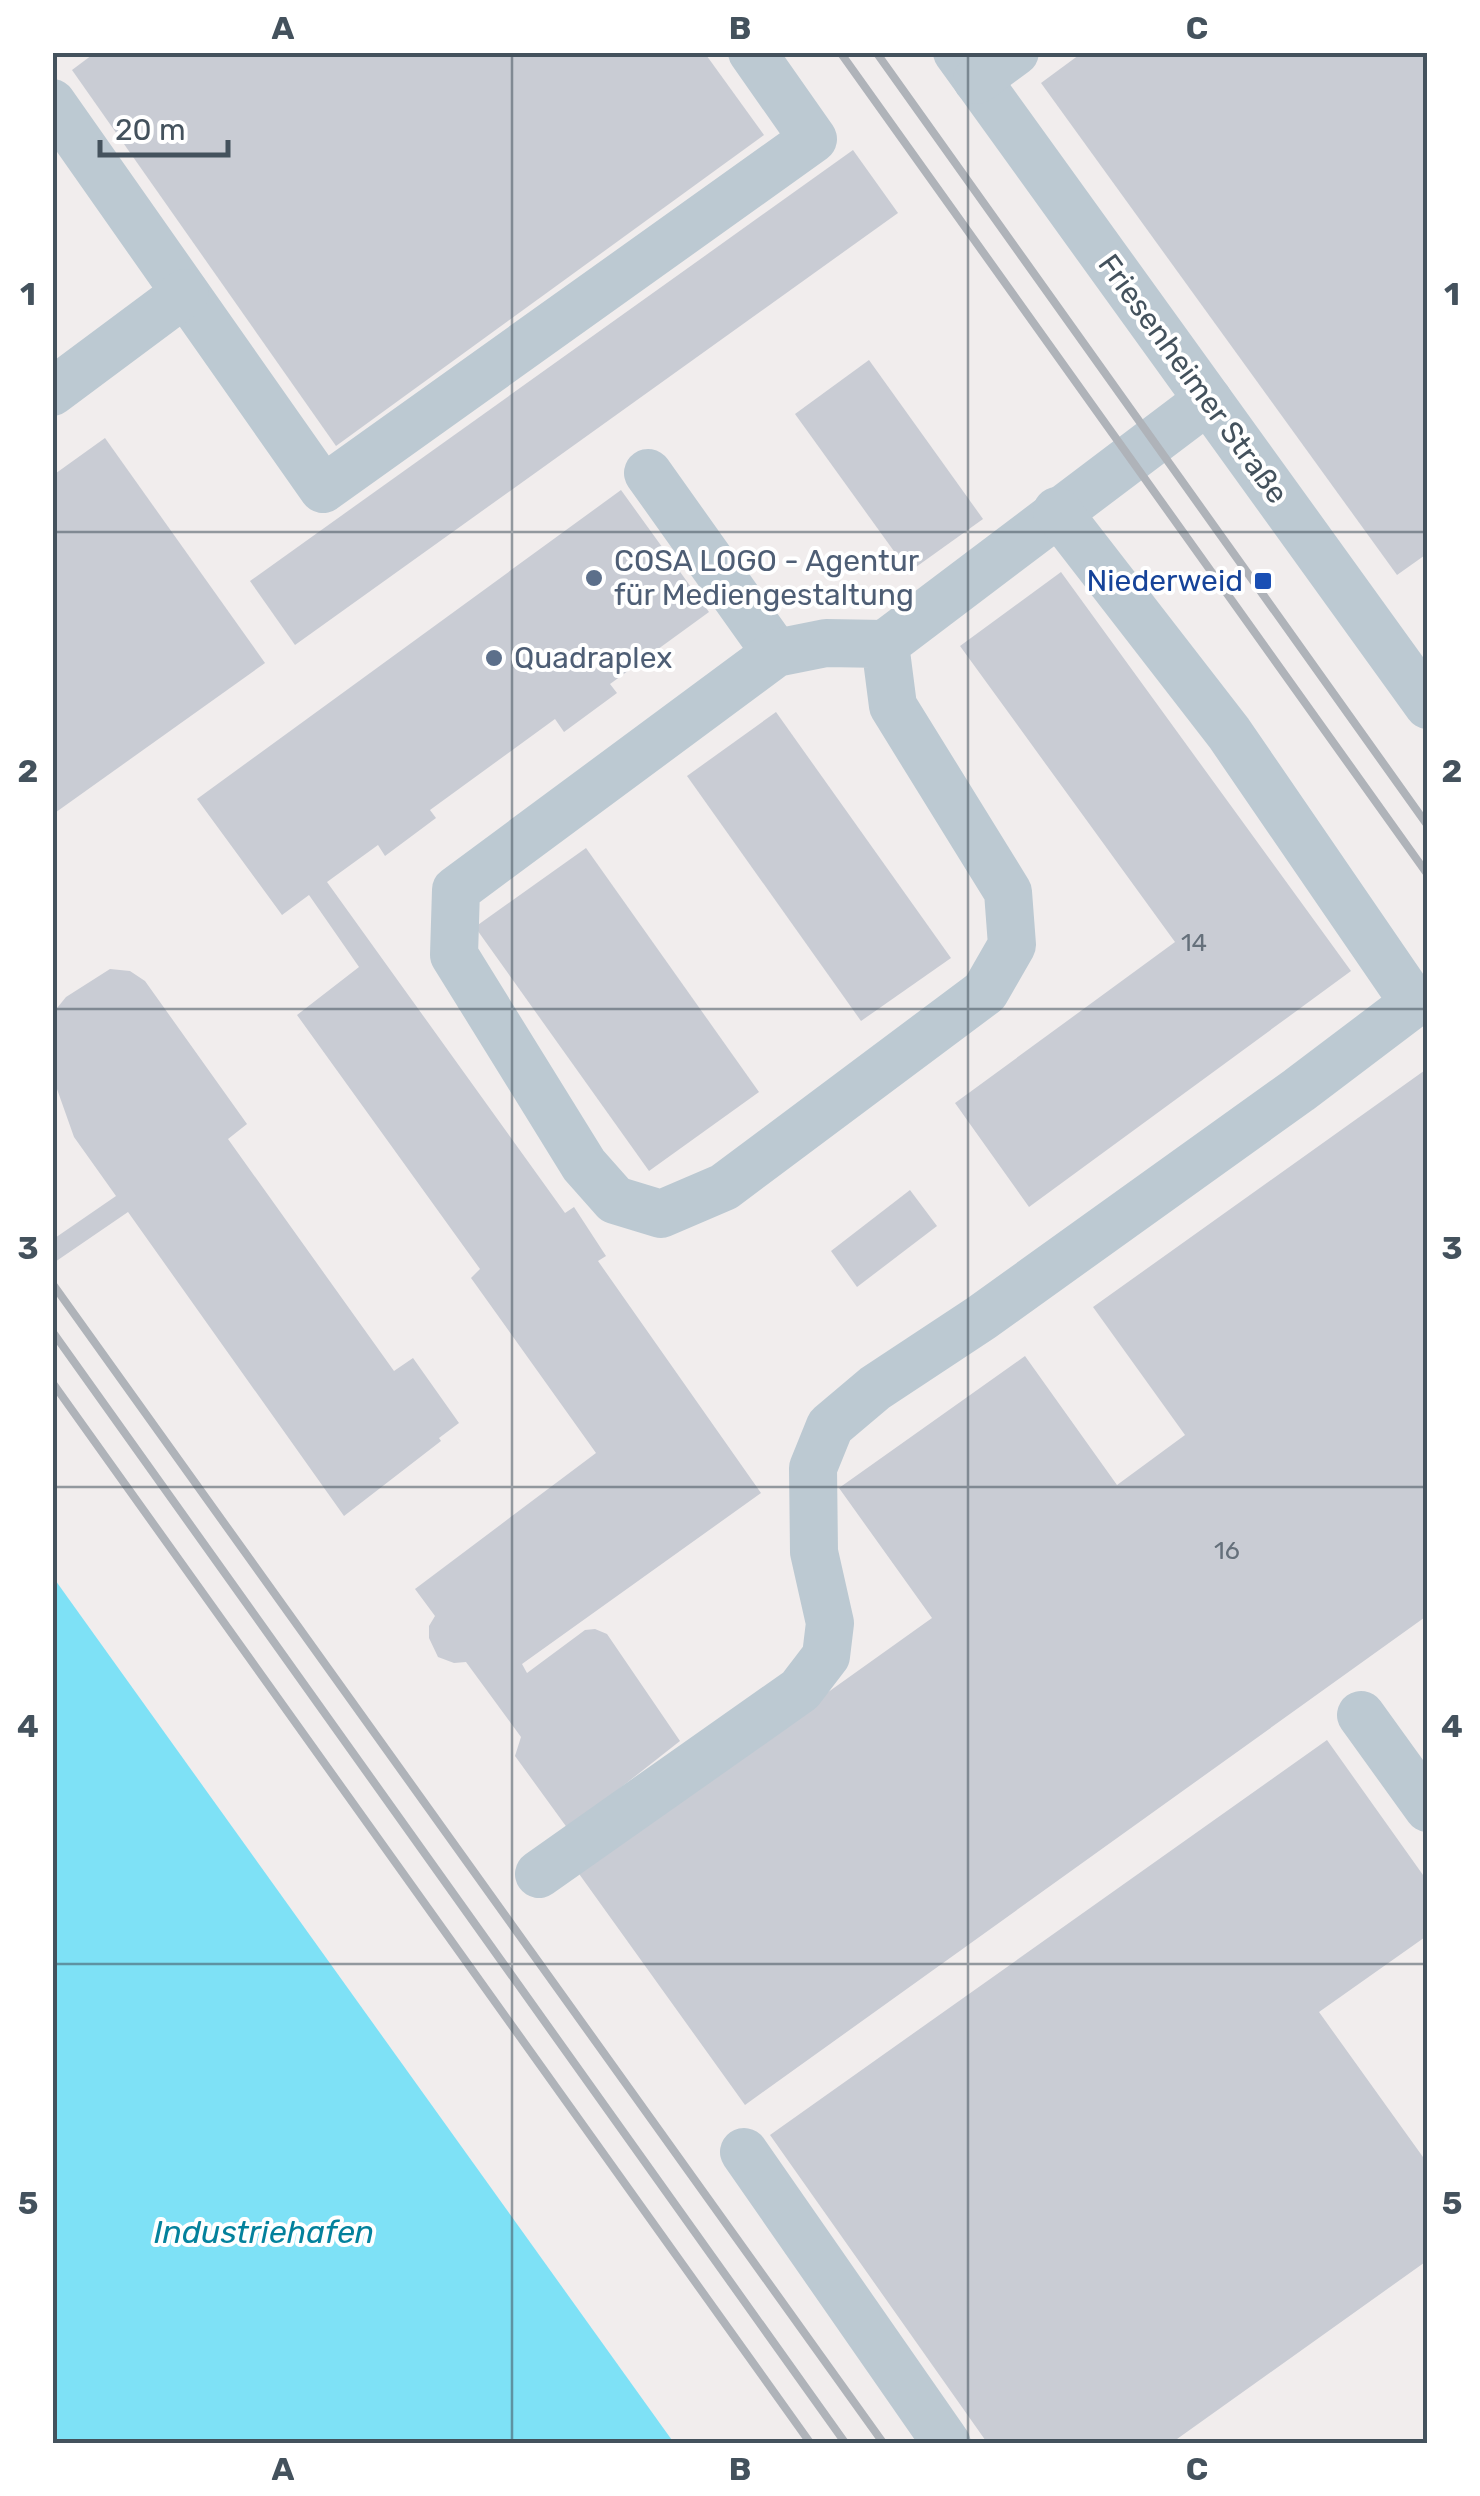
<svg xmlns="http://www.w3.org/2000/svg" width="1480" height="2496" font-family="Rubik,sans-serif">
<rect width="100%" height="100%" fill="#f1eded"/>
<polygon fill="#7ee1f6" points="52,1577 53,1577 674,2443 53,2443"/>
<g fill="#c9ccd4">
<polygon points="96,52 704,52 764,135 336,446 72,70"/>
<polygon points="1083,52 1428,52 1428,553 1397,575 1041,83"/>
<polygon points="853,150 898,213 295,645 250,581"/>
<polygon points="869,360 983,519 909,572 795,414"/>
<polygon points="105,438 265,663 52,815 52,476"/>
<polygon points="621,490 709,612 610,684 617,693 564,732 555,719 430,810 436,818 385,856 378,845 327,882 565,1213 574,1207 606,1256 598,1261 761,1493 522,1664 527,1673 585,1630 595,1629 607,1634 680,1741 568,1829 515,1756 521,1737 466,1662 454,1663 438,1657 429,1638 429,1626 435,1616 415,1589 596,1453 471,1278 480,1269 297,1015 359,967 309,895 282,915 197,799"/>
<polygon points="1061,572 1351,971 1029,1207 955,1103 1175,942 960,646"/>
<polygon points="776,712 951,958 861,1021 687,776"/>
<polygon points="586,848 759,1092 649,1171 475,927"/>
<polygon points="110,969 130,971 145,981 247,1124 228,1139 394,1371 413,1358 459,1423 439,1438 441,1441 344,1516 128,1212 52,1264 52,1240 116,1196 74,1137 52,1075 53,1013 66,997"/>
<polygon points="1428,1068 1428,1615 745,2105 577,1871 932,1618 839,1488 1025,1356 1117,1485 1185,1435 1093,1307"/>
<polygon points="910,1190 937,1226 857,1287 831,1251"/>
<polygon points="1327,1740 1428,1882 1428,1935 1319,2012 1428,2164 1428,2260 1170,2444 988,2444 770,2135"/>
</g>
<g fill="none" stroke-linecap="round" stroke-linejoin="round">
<g stroke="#bcc9d2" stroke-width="48">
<polyline points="957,52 1428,705"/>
<polyline points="977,80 1015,52"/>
<polyline points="52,103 323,489 813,139 752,52"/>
<polyline points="52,392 185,293"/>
<polyline points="648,473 776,653"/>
<polyline points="885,644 826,643 776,653 456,890 454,955 584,1165 615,1200 661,1214 724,1187 985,992 1012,945 1008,892 893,706 885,644 1208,400"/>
<polyline points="1361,1715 1428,1808"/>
<polyline points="539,1874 800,1690 826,1656 830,1623 814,1552 813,1468 830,1426 875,1388 981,1318 1299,1090 1414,1003 1229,733 1057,511"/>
<polyline points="744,2152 947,2444"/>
</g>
<g stroke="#afb3b9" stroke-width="8">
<polyline points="840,52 1428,875"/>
<polyline points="876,52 1428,826"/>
<polyline points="52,1283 884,2444"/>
<polyline points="52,1331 846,2444"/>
<polyline points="52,1382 811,2444"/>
</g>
</g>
<path fill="none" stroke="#44525d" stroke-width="2.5" stroke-opacity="0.55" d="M512 52V2444M968 52V2444M52 532H1428M52 1009H1428M52 1487H1428M52 1964H1428"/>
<g fill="#5c6f8a" stroke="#fff" stroke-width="4">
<circle cx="594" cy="578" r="10"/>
<circle cx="494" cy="658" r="10"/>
</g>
<rect fill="#1a4fb4" stroke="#fff" stroke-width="4" x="1253" y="571" width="20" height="20" rx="5"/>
<g text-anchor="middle" stroke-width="8" stroke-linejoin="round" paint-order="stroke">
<g font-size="25" fill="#65707b">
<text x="1194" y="951">14</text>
<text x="1227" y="1559">16</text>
</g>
<g font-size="30" fill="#44525d" stroke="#fff">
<text transform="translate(1193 379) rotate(54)" y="10">Friesenheimer Straße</text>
</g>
<g font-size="30" fill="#4e5e75" stroke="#fff" text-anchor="start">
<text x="614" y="571">COSA LOGO - Agentur<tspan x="614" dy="34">für Mediengestaltung</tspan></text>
<text x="514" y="668">Quadraplex</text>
</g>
<g font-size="30" fill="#164399" stroke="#fff" text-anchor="end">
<text x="1243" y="591">Niederweid</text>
</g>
<g font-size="32" font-style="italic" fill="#03819c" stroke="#fff">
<text x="264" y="2243">Industriehafen</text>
</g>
</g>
<rect width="1480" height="2496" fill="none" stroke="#ffffff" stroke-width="110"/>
<path d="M100 140v15h128v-15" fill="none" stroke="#44525d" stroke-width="5"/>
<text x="115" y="140" font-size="30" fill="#44525d" stroke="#ffffff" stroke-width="8" paint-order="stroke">20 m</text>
<rect x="55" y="55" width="1370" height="2386" fill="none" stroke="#44525d" stroke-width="4"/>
<g font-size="32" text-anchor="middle" font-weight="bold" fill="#44525d">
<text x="283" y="39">A</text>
<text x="740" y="39">B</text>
<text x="1197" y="39">C</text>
<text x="28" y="305">1</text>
<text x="1452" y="305">1</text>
<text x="28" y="782">2</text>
<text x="1452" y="782">2</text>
<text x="28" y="1259">3</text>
<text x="1452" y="1259">3</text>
<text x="28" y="1737">4</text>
<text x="1452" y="1737">4</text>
<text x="28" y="2214">5</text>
<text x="1452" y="2214">5</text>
<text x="283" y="2480">A</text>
<text x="740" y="2480">B</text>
<text x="1197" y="2480">C</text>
</g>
</svg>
